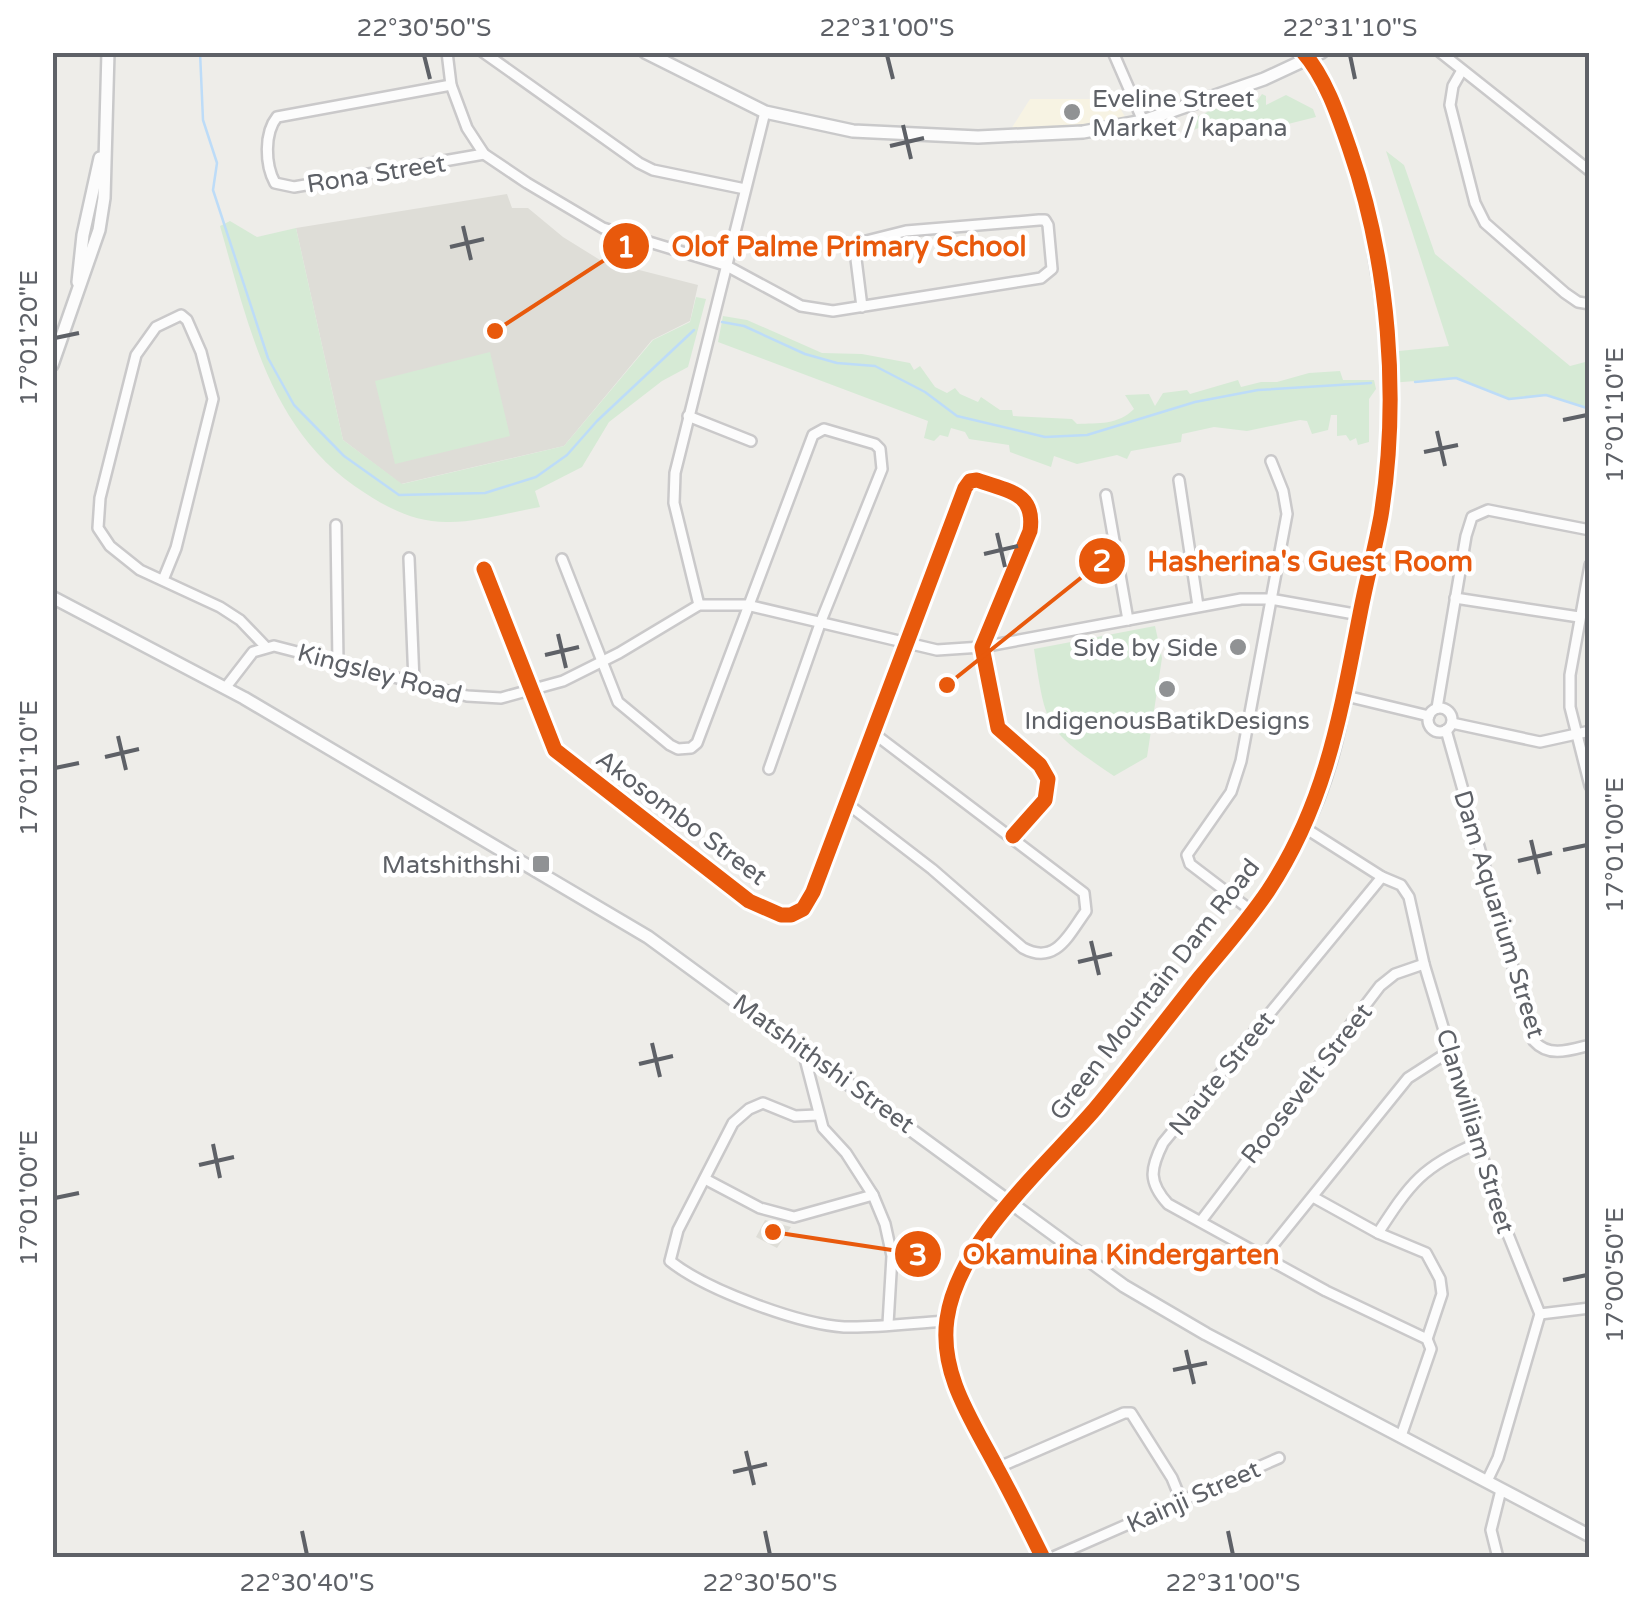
<svg xmlns="http://www.w3.org/2000/svg" width="1642" height="1610" font-family="'Varela Round',sans-serif">
<rect width="100%" height="100%" fill="#eeede9"/>
<polygon fill="#f7f3e3" points="1030,99 1115,99 1129,124 1006,137"/>
<g fill="#deddd7">
<polygon points="507,194 512,208 528,208 563,237 600,260 698,285 690,321 652,340 564,446 401,484 343,440 296,228"/>
<polygon points="765,1220 791,1227 777,1248 756,1237"/>
</g>
<g fill="#d6ead5">
<path d="M1262 94 1266 96V105L1286 95 1313 109 1316 117 1280 126 1234 130 1228 127 1226 121 1204 131 1201 127 1191 131 1190 122C1204 110 1239 101 1257 101Z"/>
<polygon points="1386,151 1404,165 1435,254 1570,366 1589,361 1589,409 1546,395 1509,399 1456,378 1389,383 1389,352 1449,346"/>
<path d="M230 221 257 237 296 228 343 440 402 484 564 446 653 340 690 322 696 297 706 299 688 367 662 381 609 422 582 467 535 491 540 507C510 512 480 522 450 522 418 523 391 510 365 493 270 433 249 327 220 226Z"/>
<path d="M723 316 747 320 822 353 862 354 910 363 914 370 920 366 935 387 947 393 955 388 960 394 978 402 981 397 1000 410H1012L1013 416 1072 419 1077 424C1099 423 1118 425 1134 409L1125 395 1149 394 1155 406 1163 393 1187 390 1190 394 1238 380 1241 387 1261 382H1277L1309 373 1340 371 1343 380H1374L1376 389 1369 399V442L1358 445 1356 438 1350 441 1346 435 1337 436V415H1331L1328 430 1312 434 1307 421 1300 420 1247 431 1214 427 1182 434 1181 442 1131 451 1127 459 1117 455 1077 464 1054 456 1051 467 1010 452 1009 445 969 439 965 432 951 428 948 437 940 435 934 441 924 438 928 421 718 342Z"/>
<polygon points="490,352 510,436 395,464 375,381"/>
<path d="M1155 626 1162 658 1147 757 1114 776C1046 730 1046 730 1034 649Z"/>
</g>
<g fill="none" stroke-linecap="round" stroke-linejoin="round">
<g stroke="#bddcf8" stroke-width="2.5">
<polyline points="200,52 203,120 217,163 213,190 268,358 294,405 344,456 399,495 485,493 536,477 567,455 597,421 694,330"/>
<polyline points="722,322 744,326 805,354 837,363 875,366 925,392 957,416 1045,437 1087,435 1195,402 1258,390 1371,383"/>
<polyline points="1415,382 1456,378 1509,399 1546,395 1590,409"/>
</g>
<defs>
<g id="street">
<polyline points="447,52 451,85 467,128 484,154 527,183 603,228 725,265 801,306 833,311 1041,278 1052,269 1048,225 1045,220 1039,220 906,231 862,242 856,259 862,307"/>
<polyline points="483,52 639,163 653,170 745,189"/>
<polyline points="1113,52 1143,121"/>
<polyline points="1440,52 1590,171"/>
<polyline points="1461,72 1453,86 1450,105 1475,203 1485,223 1565,293 1578,302 1590,304"/>
<path d="M451 85 277 117C264 133 265 165 275 183L294 187 484 154"/>
<polyline points="688,416 751,441"/>
<polyline points="1179,480 1198,606"/>
<polyline points="1106,495 1128,620"/>
<polyline points="336,525 338,663"/>
<polyline points="409,558 414,682"/>
<polyline points="562,559 618,702 670,745 678,749 691,748 697,743 813,435 824,429 875,444 880,449 882,469 821,621 769,769"/>
<polyline points="1590,565 1570,675 1570,707 1590,786"/>
<path d="M484 569 555 750 749 901 781 915H791L803 909 813 892 965 488 970 481 977 480C1007 491 1036 492 1030 531L982 647 998 728 1040 765 1048 779 1045 800 1013 836"/>
<polyline points="163,580 176,548 213,399 201,352 187,320 181,315 156,327 136,355 100,498 98,528 110,546 140,570 220,607 240,620 266,647"/>
<polyline points="1455,598 1579,617"/>
<polyline points="699,605 674,503 675,473 765,112"/>
<polyline points="226,687 253,652 274,646 467,696 501,698 563,681 619,653 699,605 747,605 937,650 982,647 1241,599 1270,599 1360,615"/>
<polyline points="1346,696 1429,716"/>
<polyline points="1437,708 1466,536 1472,517 1488,510 1590,530"/>
<circle cx="1440" cy="720" r="12"/>
<polyline points="1452,723 1540,742 1590,731"/>
<path d="M1446 730 1534 1041C1549 1058 1570 1050 1590 1045"/>
<path d="M845 802 932 869 1023 948C1056 966 1069 934 1086 911L1084 893 872 732"/>
<polyline points="1305,828 1382,877 1401,885 1409,897 1424,964 1478,1143 1505,1227 1540,1314 1498,1458 1487,1481"/>
<path d="M1382 877 1163 1143C1150 1169 1148 1182 1168 1204L1326 1291 1427 1339 1431 1349 1401 1436"/>
<polyline points="1253,912 1190,864 1187,855 1231,792 1241,761 1287,514 1283,491 1271,461"/>
<polyline points="803,1051 823,1128 846,1153 873,1195 885,1224 892,1256 888,1324"/>
<path d="M817 1115 795 1116 763 1103 749 1109 733 1123 678 1230 670 1261C706 1290 799 1324 844 1327 878 1328 913 1323 946 1321"/>
<polyline points="705,1179 760,1208 794,1217 873,1195"/>
<polyline points="1313,1197 1378,1233 1426,1253 1440,1279 1442,1294 1427,1339"/>
<polyline points="1201,1221 1380,986 1395,974 1424,964"/>
<path d="M1378 1233C1410 1184 1422 1166 1478 1143"/>
<polyline points="1265,1255 1408,1078 1450,1051"/>
<polyline points="1540,1314 1590,1308"/>
<polyline points="997,1468 1124,1413 1131,1413 1172,1478 1181,1500"/>
<polyline points="1051,1558 1279,1458"/>
<polyline points="1498,1558 1491,1530 1501,1490"/>
</g>
<g id="secondary">
<polyline points="645,52 765,112 853,131 978,137 1083,132 1143,121 1264,79 1322,52"/>
<polyline points="78,282 83,235 100,158"/>
<polyline points="52,365 99,230 104,198 108,52"/>
<polyline points="52,597 244,698 648,937 1124,1286 1206,1334 1590,1536"/>
<path d="M1043 1558C1028 1528 1013 1498 997 1468 973 1423 939 1375 946 1321 957 1240 1064 1149 1114 1085 1180 1003 1254 924 1303 831 1337 767 1346 691 1359 621 1368 566 1382 512 1388 456 1395 389 1386 323 1375 257 1372 235 1370 212 1364 191 1351 145 1331 102 1309 60"/>
</g>
</defs>
<use href="#street" stroke="#cac9ca" stroke-width="14"/>
<use href="#secondary" stroke="#c9c9ca" stroke-width="16"/>
<use href="#street" stroke="#fcfcfc" stroke-width="9"/>
<use href="#secondary" stroke="#fcfcfc" stroke-width="11"/>
<defs>
<g id="cycleway">
<path d="M484 569 555 750 749 901 781 915H791L803 909 813 892 965 488 970 481 977 480C1007 491 1036 492 1030 531L982 647 998 728 1040 765 1048 779 1045 800 1013 836"/>
<path d="M1043 1558C1028 1528 1013 1497 997 1468 973 1422 939 1374 947 1319 958 1241 1045 1167 1095 1109 1131 1066 1165 1021 1200 977 1223 949 1247 922 1268 891 1326 803 1340 716 1360 614 1366 582 1375 549 1381 516 1400 398 1389 263 1350 150 1339 118 1326 78 1303 52"/>
</g>
</defs>
<use href="#cycleway" stroke="#fff" stroke-width="21"/>
<use href="#cycleway" stroke="#e8590c" stroke-width="15"/>
</g>
<path fill="none" stroke="#5e6167" stroke-width="4" d="M424 55 430 79M887 55 893 79M1350 55 1355 79M903 125 911 159M890 146 924 138M463 226 471 260M450 247 484 239M55 338 79 333M1563 420 1587 415M1437 431 1445 466M1424 452 1458 445M997 533 1005 567M984 554 1018 546M558 634 566 668M545 655 579 647M118 736 126 770M105 757 139 749M55 768 79 763M1531 840 1539 874M1563 850 1587 845M1518 861 1552 853M1091 941 1099 975M1078 962 1112 954M652 1043 660 1077M639 1064 673 1056M213 1144 220 1178M199 1165 234 1157M55 1198 79 1193M1563 1280 1587 1275M1186 1350 1194 1384M1173 1370 1207 1363M746 1451 754 1485M733 1472 767 1464M302 1531 307 1555M765 1531 770 1555M1228 1531 1233 1555"/>
<g fill="#909294" stroke="#fff" stroke-width="4">
<circle cx="1072" cy="112" r="10"/>
<circle cx="1238" cy="647" r="10"/>
<circle cx="1167" cy="689" r="10"/>
<rect x="531" y="854" width="20" height="20" rx="5"/>
</g>
<g text-anchor="middle" stroke-width="9" stroke-linejoin="round" paint-order="stroke">
<g font-size="25" fill="#5e6167" stroke="#fff" text-anchor="end">
<text x="1092" y="107" text-anchor="start">Eveline Street<tspan x="1092" dy="29">Market / kapana</tspan></text>
<text x="1218" y="656">Side by Side</text>
<text x="1167" y="729" text-anchor="middle">IndigenousBatikDesigns</text>
<text x="521" y="873">Matshithshi</text>
</g>
<g font-size="25" fill="#5e6167" stroke="#fff">
<text transform="translate(376 173) rotate(-9)" y="9">Rona Street</text>
<text transform="translate(380 673) rotate(15)" y="9">Kingsley Road</text>
<text transform="translate(682 817) rotate(37)" y="9">Akosombo Street</text>
<text transform="translate(1500 914) rotate(73)" y="9">Dam Aquarium Street</text>
<text transform="translate(1154 989) rotate(-52)" y="9">Green Mountain Dam Road</text>
<text transform="translate(824 1063) rotate(36)" y="9">Matshithshi Street</text>
<text transform="translate(1221 1073) rotate(-51)" y="9">Naute Street</text>
<text transform="translate(1306 1083) rotate(-52)" y="9">Roosevelt Street</text>
<text transform="translate(1476 1131) rotate(73)" y="9">Clanwilliam Street</text>
<text transform="translate(1193 1496) rotate(-24)" y="9">Kainji Street</text>
</g>
</g>
<path fill="none" stroke="#e8590c" stroke-width="4" d="M495 331L626 246M947 685L1102 561M773 1232L918 1254"/>
<g fill="#e8590c" stroke="#fff" stroke-width="4">
<circle cx="495" cy="331" r="10"/>
<circle cx="947" cy="685" r="10"/>
<circle cx="773" cy="1232" r="10"/>
<circle cx="626" cy="246" r="25"/>
<circle cx="1102" cy="561" r="25"/>
<circle cx="918" cy="1254" r="25"/>
</g>
<g font-size="30" text-anchor="middle" font-weight="bold" fill="#fff">
<text x="626" y="257">1</text>
<text x="1102" y="571">2</text>
<text x="918" y="1265">3</text>
</g>
<g font-size="28" text-anchor="middle" font-weight="bold" fill="#e8590c" stroke="#fff" stroke-width="9" stroke-linejoin="round" paint-order="stroke">
<text x="849" y="256">Olof Palme Primary School</text>
<text x="1310" y="571">Hasherina's Guest Room</text>
<text x="1121" y="1264">Okamuina Kindergarten</text>
</g>
<rect width="1642" height="1610" fill="none" stroke="#ffffff" stroke-width="110"/>
<rect x="55" y="55" width="1532" height="1500" fill="none" stroke="#5e6167" stroke-width="4"/>
<g font-size="25" text-anchor="middle" fill="#5e6167">
<text x="424" y="36">22°30'50"S</text>
<text x="887" y="36">22°31'00"S</text>
<text x="1350" y="36">22°31'10"S</text>
<text transform="translate(28 338) rotate(-90)" y="9">17°01'20"E</text>
<text transform="translate(1614 415) rotate(-90)" y="9">17°01'10"E</text>
<text transform="translate(28 768) rotate(-90)" y="9">17°01'10"E</text>
<text transform="translate(1614 845) rotate(-90)" y="9">17°01'00"E</text>
<text transform="translate(28 1198) rotate(-90)" y="9">17°01'00"E</text>
<text transform="translate(1614 1275) rotate(-90)" y="9">17°00'50"E</text>
<text x="307" y="1591">22°30'40"S</text>
<text x="770" y="1591">22°30'50"S</text>
<text x="1233" y="1591">22°31'00"S</text>
</g>
</svg>
